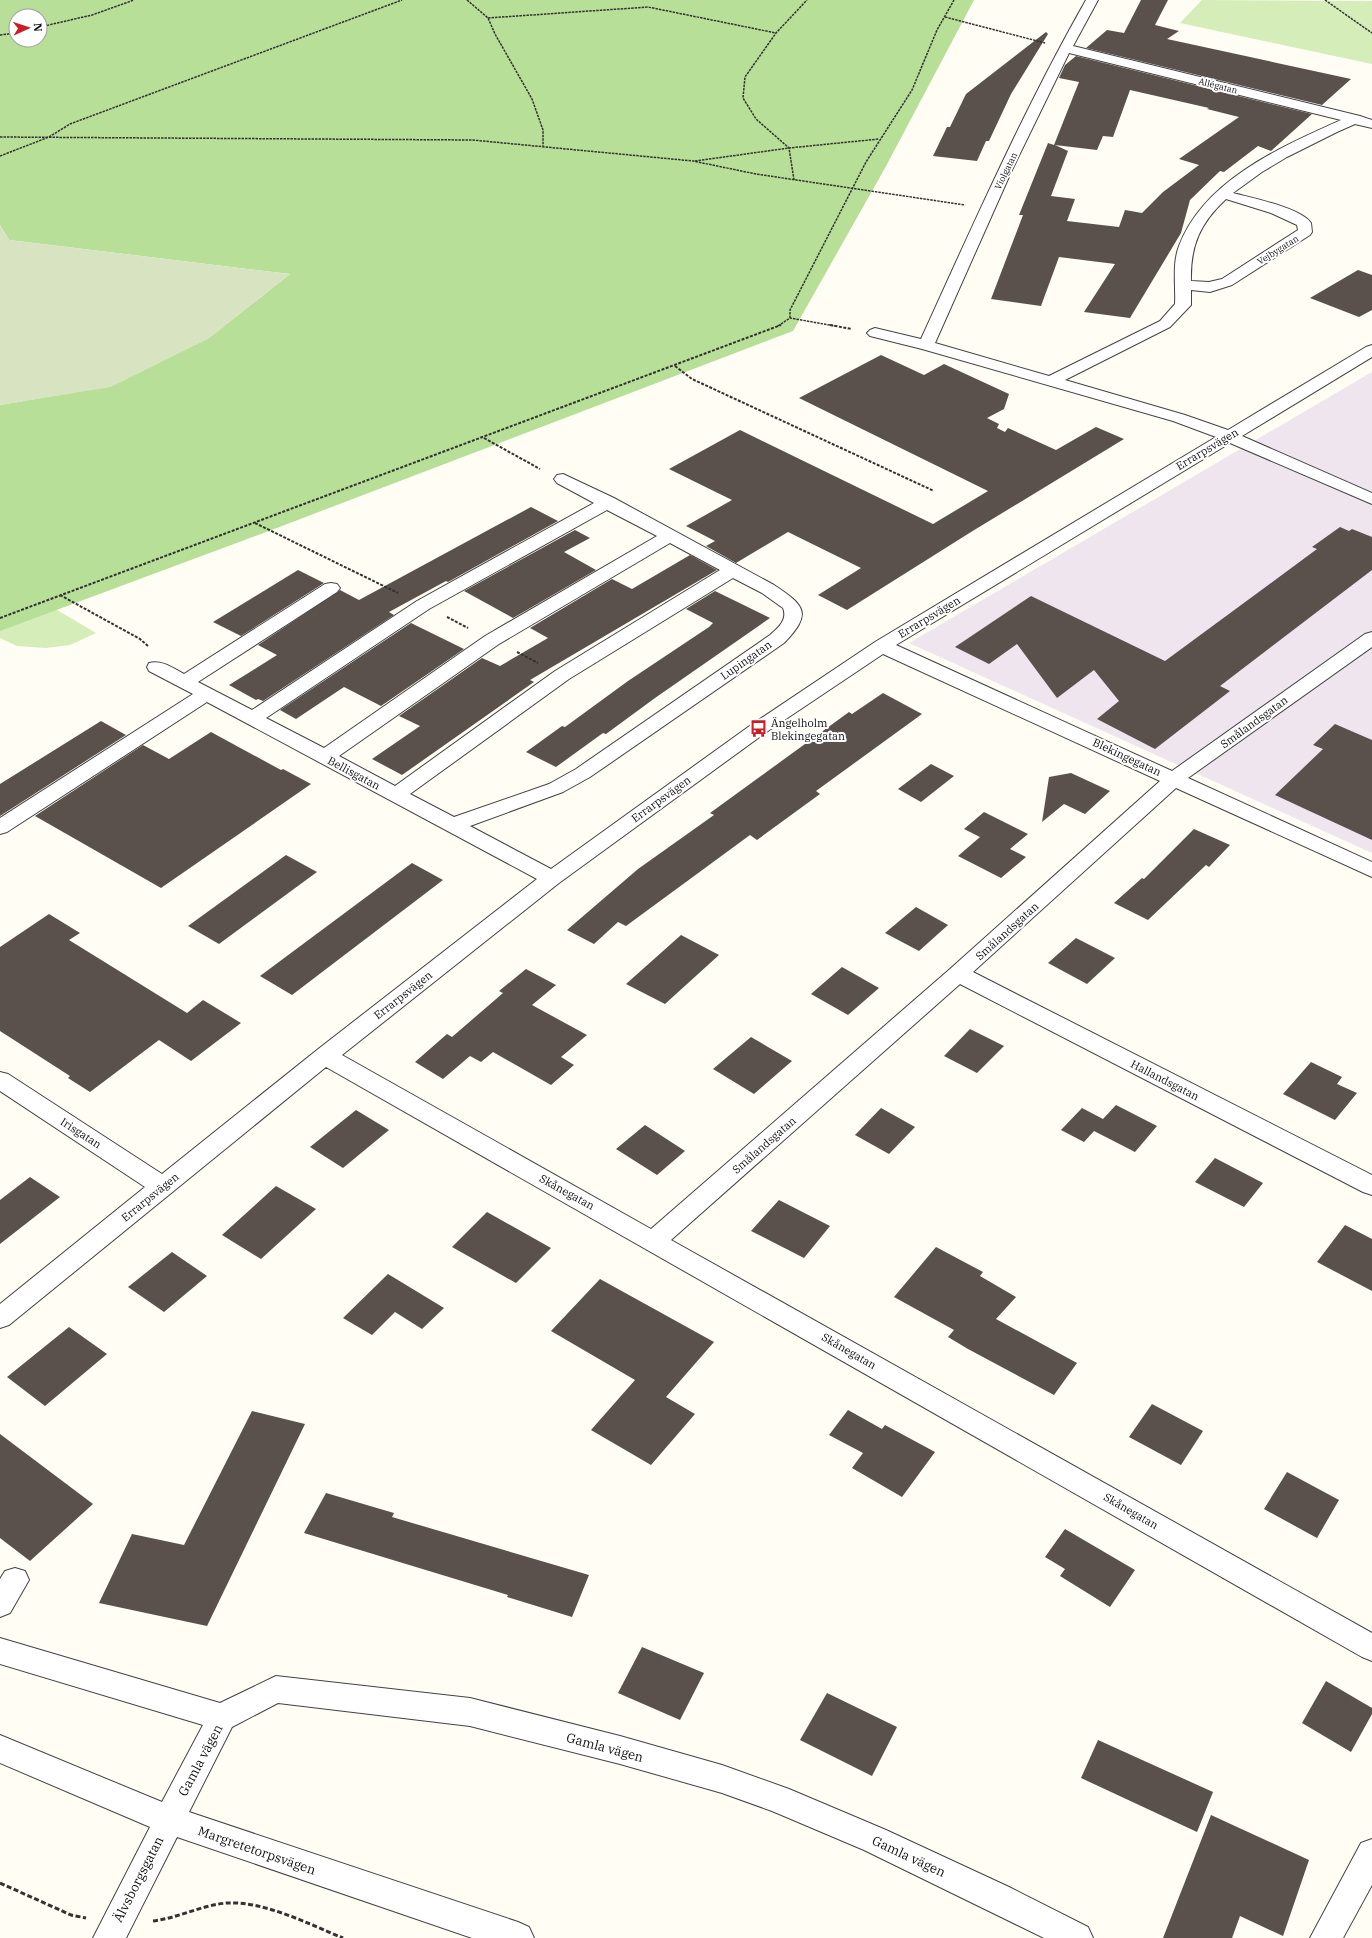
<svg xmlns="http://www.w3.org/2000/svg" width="1372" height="1938" font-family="'IBM Plex Serif',serif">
<rect width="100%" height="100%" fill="#fffdf4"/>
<polygon fill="#eee5ef" points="1372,372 1372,853 909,643"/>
<g fill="#d4edb9">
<polygon points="1202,0 1372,1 1372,64 1180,23"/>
<polygon points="52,607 96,633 70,645 46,648 17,646 0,638 0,628"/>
</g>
<path fill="#b7df98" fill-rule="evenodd" d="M0 0H974L885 168 793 331 261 534 0 631V405L111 386 209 338 290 274 9 240 0 225ZM16 16H40V40H16Z"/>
<polygon fill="#d8e4c1" points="0,225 9,240 290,274 209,338 111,387 0,405"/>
<g fill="#5a514c" fill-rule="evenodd">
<polygon points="1141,0 1168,0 1155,25 1179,31 1167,39 1351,79 1322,105 1086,48 1107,30 1124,33"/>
<polygon points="1046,32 1048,34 1011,94 989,141 986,141 977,161 933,156 947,127 950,127 966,94"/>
<path d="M1076 56 1312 114 1271 151 1258 146 1224 172 1220 171 1190 200 1181 233 1130 318 1084 312 1115 264 1059 257 1041 306 991 299 1023 215H1019L1048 143 1054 145 1079 82 1059 78 1065 65ZM1130 90 1209 108 1207 109 1239 117 1179 159 1199 165 1163 192 1142 213 1125 210 1119 227 1067 221 1075 199 1051 196 1068 151 1055 145 1097 150 1103 136 1113 137Z"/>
<polygon points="1358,270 1372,275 1372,310 1359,317 1310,298"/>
<polygon points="881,355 924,375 944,364 1009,394 1004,409 987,418 999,424 997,428 1005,432 1008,428 1056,450 1096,427 1124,439 971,532 847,610 818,595 861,568 788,532 736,563 706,546 715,541 686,526 732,500 669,469 740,430 933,524 988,491 799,398"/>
<polygon points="531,507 558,521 448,582 446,581 389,612 394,615 263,701 258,699 256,700 229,685 277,655 258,645 340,590 359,600"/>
<polygon points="1340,527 1349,531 1352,529 1372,537 1372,570 1220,686 1230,691 1155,749 1097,719 1119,701 1094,670 1057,698 1017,644 989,664 955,647 1031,596 1165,661 1317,549 1312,547"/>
<polygon points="575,530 590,538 564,552 596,570 513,618 464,591"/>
<polygon points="690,555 717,570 530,680 534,682 402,775 372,759 420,726 399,716 482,658 500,666 548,638 530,628 612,579 632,589"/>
<polygon points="298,570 324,583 241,636 213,622"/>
<polygon points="715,591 770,618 655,698 606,734 603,733 556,767 526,752 562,726 565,727 628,681 709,627 713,623 686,609"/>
<polygon points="411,623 464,649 381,706 344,687 296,719 280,710"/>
<polygon points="883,693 922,714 816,791 820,794 757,840 750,835 626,926 618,922 594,944 567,930 638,869 714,815 710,813 849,712 852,714"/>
<polygon points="101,721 126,735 0,816 0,784"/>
<polygon points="1335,724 1372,740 1372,840 1275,795 1323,749 1313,745"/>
<polygon points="211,732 281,770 283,769 311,784 161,888 35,816 143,745 169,759"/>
<polygon points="931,764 954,776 921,802 898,789"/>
<polygon points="1071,773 1110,791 1085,814 1064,804 1042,822 1049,777"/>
<polygon points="984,812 1028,834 1010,849 1026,857 1001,878 958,856 980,837 964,829"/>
<polygon points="1194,829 1230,845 1209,867 1206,865 1148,920 1114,903 1142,878 1144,879"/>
<polygon points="286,855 317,872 219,944 188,926"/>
<polygon points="412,863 443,880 292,995 260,976"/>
<polygon points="916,907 948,925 919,951 885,933"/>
<polygon points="49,914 80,933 69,940 187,1013 203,1000 241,1023 191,1061 159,1040 90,1092 68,1078 70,1076 0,1031 0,947"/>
<polygon points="681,935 719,955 665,1004 626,984"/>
<polygon points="1076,938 1115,958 1087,984 1048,963"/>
<polygon points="842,967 879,988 848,1015 811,994"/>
<polygon points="526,969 556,985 532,1005 587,1035 561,1057 574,1065 551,1085 493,1052 481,1062 470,1056 443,1079 415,1062 447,1034 452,1037 503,993 499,991"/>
<polygon points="970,1029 1004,1046 977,1073 944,1056"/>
<polygon points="751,1037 792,1061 754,1094 713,1069"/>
<polygon points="1311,1062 1342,1077 1337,1084 1357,1093 1335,1120 1283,1094"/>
<polygon points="1116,1105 1157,1126 1135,1152 1094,1131 1084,1142 1061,1130 1082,1108 1103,1119"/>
<polygon points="881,1108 915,1127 889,1154 855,1135"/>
<polygon points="356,1110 389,1130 343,1168 310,1147"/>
<polygon points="645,1125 685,1151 657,1175 616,1149"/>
<polygon points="1215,1158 1263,1183 1244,1207 1195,1182"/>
<polygon points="30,1177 60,1197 0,1244 0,1200"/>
<polygon points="276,1186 316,1209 261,1259 222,1235"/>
<polygon points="779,1200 830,1226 804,1258 751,1231"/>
<polygon points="487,1212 551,1248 516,1283 452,1247"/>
<polygon points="1345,1225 1372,1239 1372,1291 1317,1262"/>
<polygon points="936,1247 983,1272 980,1276 1016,1297 996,1319 1077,1363 1054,1395 968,1349 948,1337 954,1330 894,1297"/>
<polygon points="172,1252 207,1276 164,1312 128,1287"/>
<polygon points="388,1274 444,1308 422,1329 395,1312 372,1335 343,1318"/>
<polygon points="600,1279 714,1342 666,1397 695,1414 651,1465 591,1430 635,1380 551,1331"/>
<polygon points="69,1327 107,1354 45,1406 7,1377"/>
<polygon points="1152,1404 1203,1431 1181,1465 1129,1437"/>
<polygon points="848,1410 882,1429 885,1425 935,1452 902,1497 852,1468 863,1453 829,1435"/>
<polygon points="252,1411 305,1424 207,1626 99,1603 132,1534 184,1545"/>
<polygon points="0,1434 93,1504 30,1561 0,1538"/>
<polygon points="1287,1472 1339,1500 1317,1538 1264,1509"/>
<polygon points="326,1493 394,1513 392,1517 589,1575 572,1617 507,1597 508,1595 304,1533"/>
<polygon points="1065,1529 1135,1570 1110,1607 1060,1576 1065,1569 1045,1557"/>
<polygon points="642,1647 704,1673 680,1720 618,1693"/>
<polygon points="1326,1681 1372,1708 1372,1714 1351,1752 1302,1723"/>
<polygon points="827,1693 897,1727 872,1776 800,1740"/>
<polygon points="1098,1740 1213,1792 1197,1832 1081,1778"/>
<polygon points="1211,1815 1309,1860 1283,1936 1240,1916 1232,1938 1163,1938"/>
</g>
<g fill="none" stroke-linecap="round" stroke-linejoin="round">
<defs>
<g id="minor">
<path d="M1086 0H1098L1073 46 1360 116 1372 120V128L1355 124 1337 132 1287 157 1262 172 1233 193C1252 198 1301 208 1311 223L1312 232 1310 235 1232 285 1210 292 1191 290V305L1170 327 1065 380 1185 415 1228 430 1366 347 1372 345V357L1242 436 1372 493V504L1230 443 896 645 1172 771 1365 634 1372 632V647L1188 778 1372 862V877L1176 788 973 972 1372 1175V1195L1363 1192 960 984 671 1240 1372 1633V1661L1362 1657 326 1067 9 1325 0 1328V1304L145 1187 0 1091V1072L8 1074 162 1174 317 1050 537 879 207 702 7 832 0 834V818L193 694 149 671 147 667 149 663C162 660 173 668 184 674L325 584 331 583 337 584 340 588 337 592 198 682 252 710 417 601 594 503 557 483 554 479 557 475 563 474 614 498 774 585C806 606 812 614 784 643L590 777 563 792 470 826 551 869 751 725 875 642 1216 437 1173 421 922 349 870 336 867 333 870 330 875 328 921 339C973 225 1024 109 1086 0ZM1069 53 1341 120C1281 147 1204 180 1179 246 1172 264 1176 286 1175 304L1160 321 1049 376 935 343 1012 170ZM1226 199 1271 213 1297 225 1298 230 1222 279 1209 282 1191 281C1190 246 1200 223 1226 199ZM607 510 657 536 485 636 324 748 266 718 429 609ZM670 543 720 570 555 671 395 786 339 756 499 644ZM733 578 762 593 783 608C788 620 778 628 770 635L576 769 549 784 454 817 410 794 569 679ZM883 654 1160 781 950 969 651 1229 342 1055 559 883 765 733Z"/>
<polygon points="15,1568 25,1571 29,1580 10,1613 0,1617 0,1579 5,1571"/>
<polygon points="0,1638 220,1703 276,1676 470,1698 620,1736 722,1765 789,1789 886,1830 1009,1887 1088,1927 1093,1938 1044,1938 864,1850 772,1811 722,1793 620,1764 470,1726 278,1703 232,1727 189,1812 518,1922 529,1927 534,1938 472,1938 177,1837 126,1938 93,1938 150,1827 0,1763 0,1735 162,1802 203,1725 0,1664"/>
<polygon points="1372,1839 1372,1885 1343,1938 1310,1938 1361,1843"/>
</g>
</defs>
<use href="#minor" stroke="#434343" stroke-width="2"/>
<g stroke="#323232" stroke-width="1.5" stroke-dasharray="2.5 1" stroke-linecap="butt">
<polyline points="467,0 488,18 495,34 532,99 543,130 543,146"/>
<polyline points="1325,0 1372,33"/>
<polyline points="945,17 1045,43"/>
<polyline points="488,18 648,7 776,33"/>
<polyline points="40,27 92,15 134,0"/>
<polyline points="0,35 16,33"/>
<polyline points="0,137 472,140 693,161 756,174 965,205"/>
<polyline points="0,156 49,137 70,124 402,0"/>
<polyline points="695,161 789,148 879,139"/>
<polyline points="794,180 789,148 756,119 743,98 745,77 776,33 807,0"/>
<polyline points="790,318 790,310 866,162 912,90 937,30 954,0"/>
<polyline points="778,326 790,318 835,326"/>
</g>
<g stroke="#323232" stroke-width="2" stroke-dasharray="3 1.5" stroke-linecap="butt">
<polyline points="830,325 852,329"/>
<polyline points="675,366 692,379 934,491"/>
<polyline points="484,438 540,469"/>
<polyline points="255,523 398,593"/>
<polyline points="60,595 140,639 149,647"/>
<polyline points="447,617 468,628"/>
<polyline points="0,618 781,325"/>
<polyline points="517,652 538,663"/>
</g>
<g stroke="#323232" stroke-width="3" stroke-dasharray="5 2.5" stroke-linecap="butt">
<polyline points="0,1883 71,1915 86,1918"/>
<path d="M153 1921C178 1918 202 1905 227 1903 264 1901 309 1924 343 1938"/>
</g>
<use href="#minor" fill="#fff" fill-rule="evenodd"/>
</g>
<defs>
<symbol id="bus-bare" viewBox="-9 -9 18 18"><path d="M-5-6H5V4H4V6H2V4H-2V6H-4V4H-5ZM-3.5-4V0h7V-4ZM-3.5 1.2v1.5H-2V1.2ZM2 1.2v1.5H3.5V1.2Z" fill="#cb1e24" stroke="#fff" stroke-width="2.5" paint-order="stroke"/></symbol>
</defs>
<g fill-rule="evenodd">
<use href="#bus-bare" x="746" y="716" width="25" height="25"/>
</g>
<g text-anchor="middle" stroke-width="4" stroke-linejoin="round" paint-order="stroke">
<g font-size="9" fill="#101010" stroke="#fff">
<text transform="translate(1218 86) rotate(14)" y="3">Allégatan</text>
<text transform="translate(1006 171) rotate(-64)" y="3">Violgatan</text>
<text transform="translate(1278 250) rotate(-32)" y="3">Vejbygatan</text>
</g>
<g font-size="11" fill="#101010" stroke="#fff">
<text transform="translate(1207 449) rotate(-31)" y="4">Errarpsvägen</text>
<text transform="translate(929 617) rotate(-31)" y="4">Errarpsvägen</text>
<text transform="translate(746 660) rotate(-35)" y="4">Lupingatan</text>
<text transform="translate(1254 722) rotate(-36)" y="4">Smålandsgatan</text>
<text transform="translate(1127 757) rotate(25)" y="4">Blekingegatan</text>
<text transform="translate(354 773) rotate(28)" y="4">Bellisgatan</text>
<text transform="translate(661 799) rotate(-36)" y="4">Errarpsvägen</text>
<text transform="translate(1007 931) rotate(-42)" y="4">Smålandsgatan</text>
<text transform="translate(403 995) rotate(-38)" y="4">Errarpsvägen</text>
<text transform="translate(1165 1080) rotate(27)" y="4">Hallandsgatan</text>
<text transform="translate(81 1133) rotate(33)" y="4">Irisgatan</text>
<text transform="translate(764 1145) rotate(-41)" y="4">Smålandsgatan</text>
<text transform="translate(567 1192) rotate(29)" y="4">Skånegatan</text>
<text transform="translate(150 1197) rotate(-39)" y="4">Errarpsvägen</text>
<text transform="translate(849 1351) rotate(30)" y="4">Skånegatan</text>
<text transform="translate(1131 1511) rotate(30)" y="4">Skånegatan</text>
</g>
<g font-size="11" fill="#101010" stroke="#fff" text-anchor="start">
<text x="771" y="727">Ängelholm<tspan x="771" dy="13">Blekingegatan</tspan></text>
</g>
<g font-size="13" fill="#101010" stroke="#fff">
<text transform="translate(605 1747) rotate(15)" y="5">Gamla vägen</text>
<text transform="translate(200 1760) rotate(-62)" y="5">Gamla vägen</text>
<text transform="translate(257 1850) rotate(19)" y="5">Margretetorpsvägen</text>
<text transform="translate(909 1856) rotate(25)" y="5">Gamla vägen</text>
<text transform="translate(138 1879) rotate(-63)" y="5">Älvsborgsgatan</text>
</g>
</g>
<g transform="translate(28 28) rotate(87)"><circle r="19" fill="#ffffff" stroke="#9f9f9f"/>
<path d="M0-3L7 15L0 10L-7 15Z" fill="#cb1e24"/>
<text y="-6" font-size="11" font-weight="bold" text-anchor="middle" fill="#101010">N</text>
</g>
</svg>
